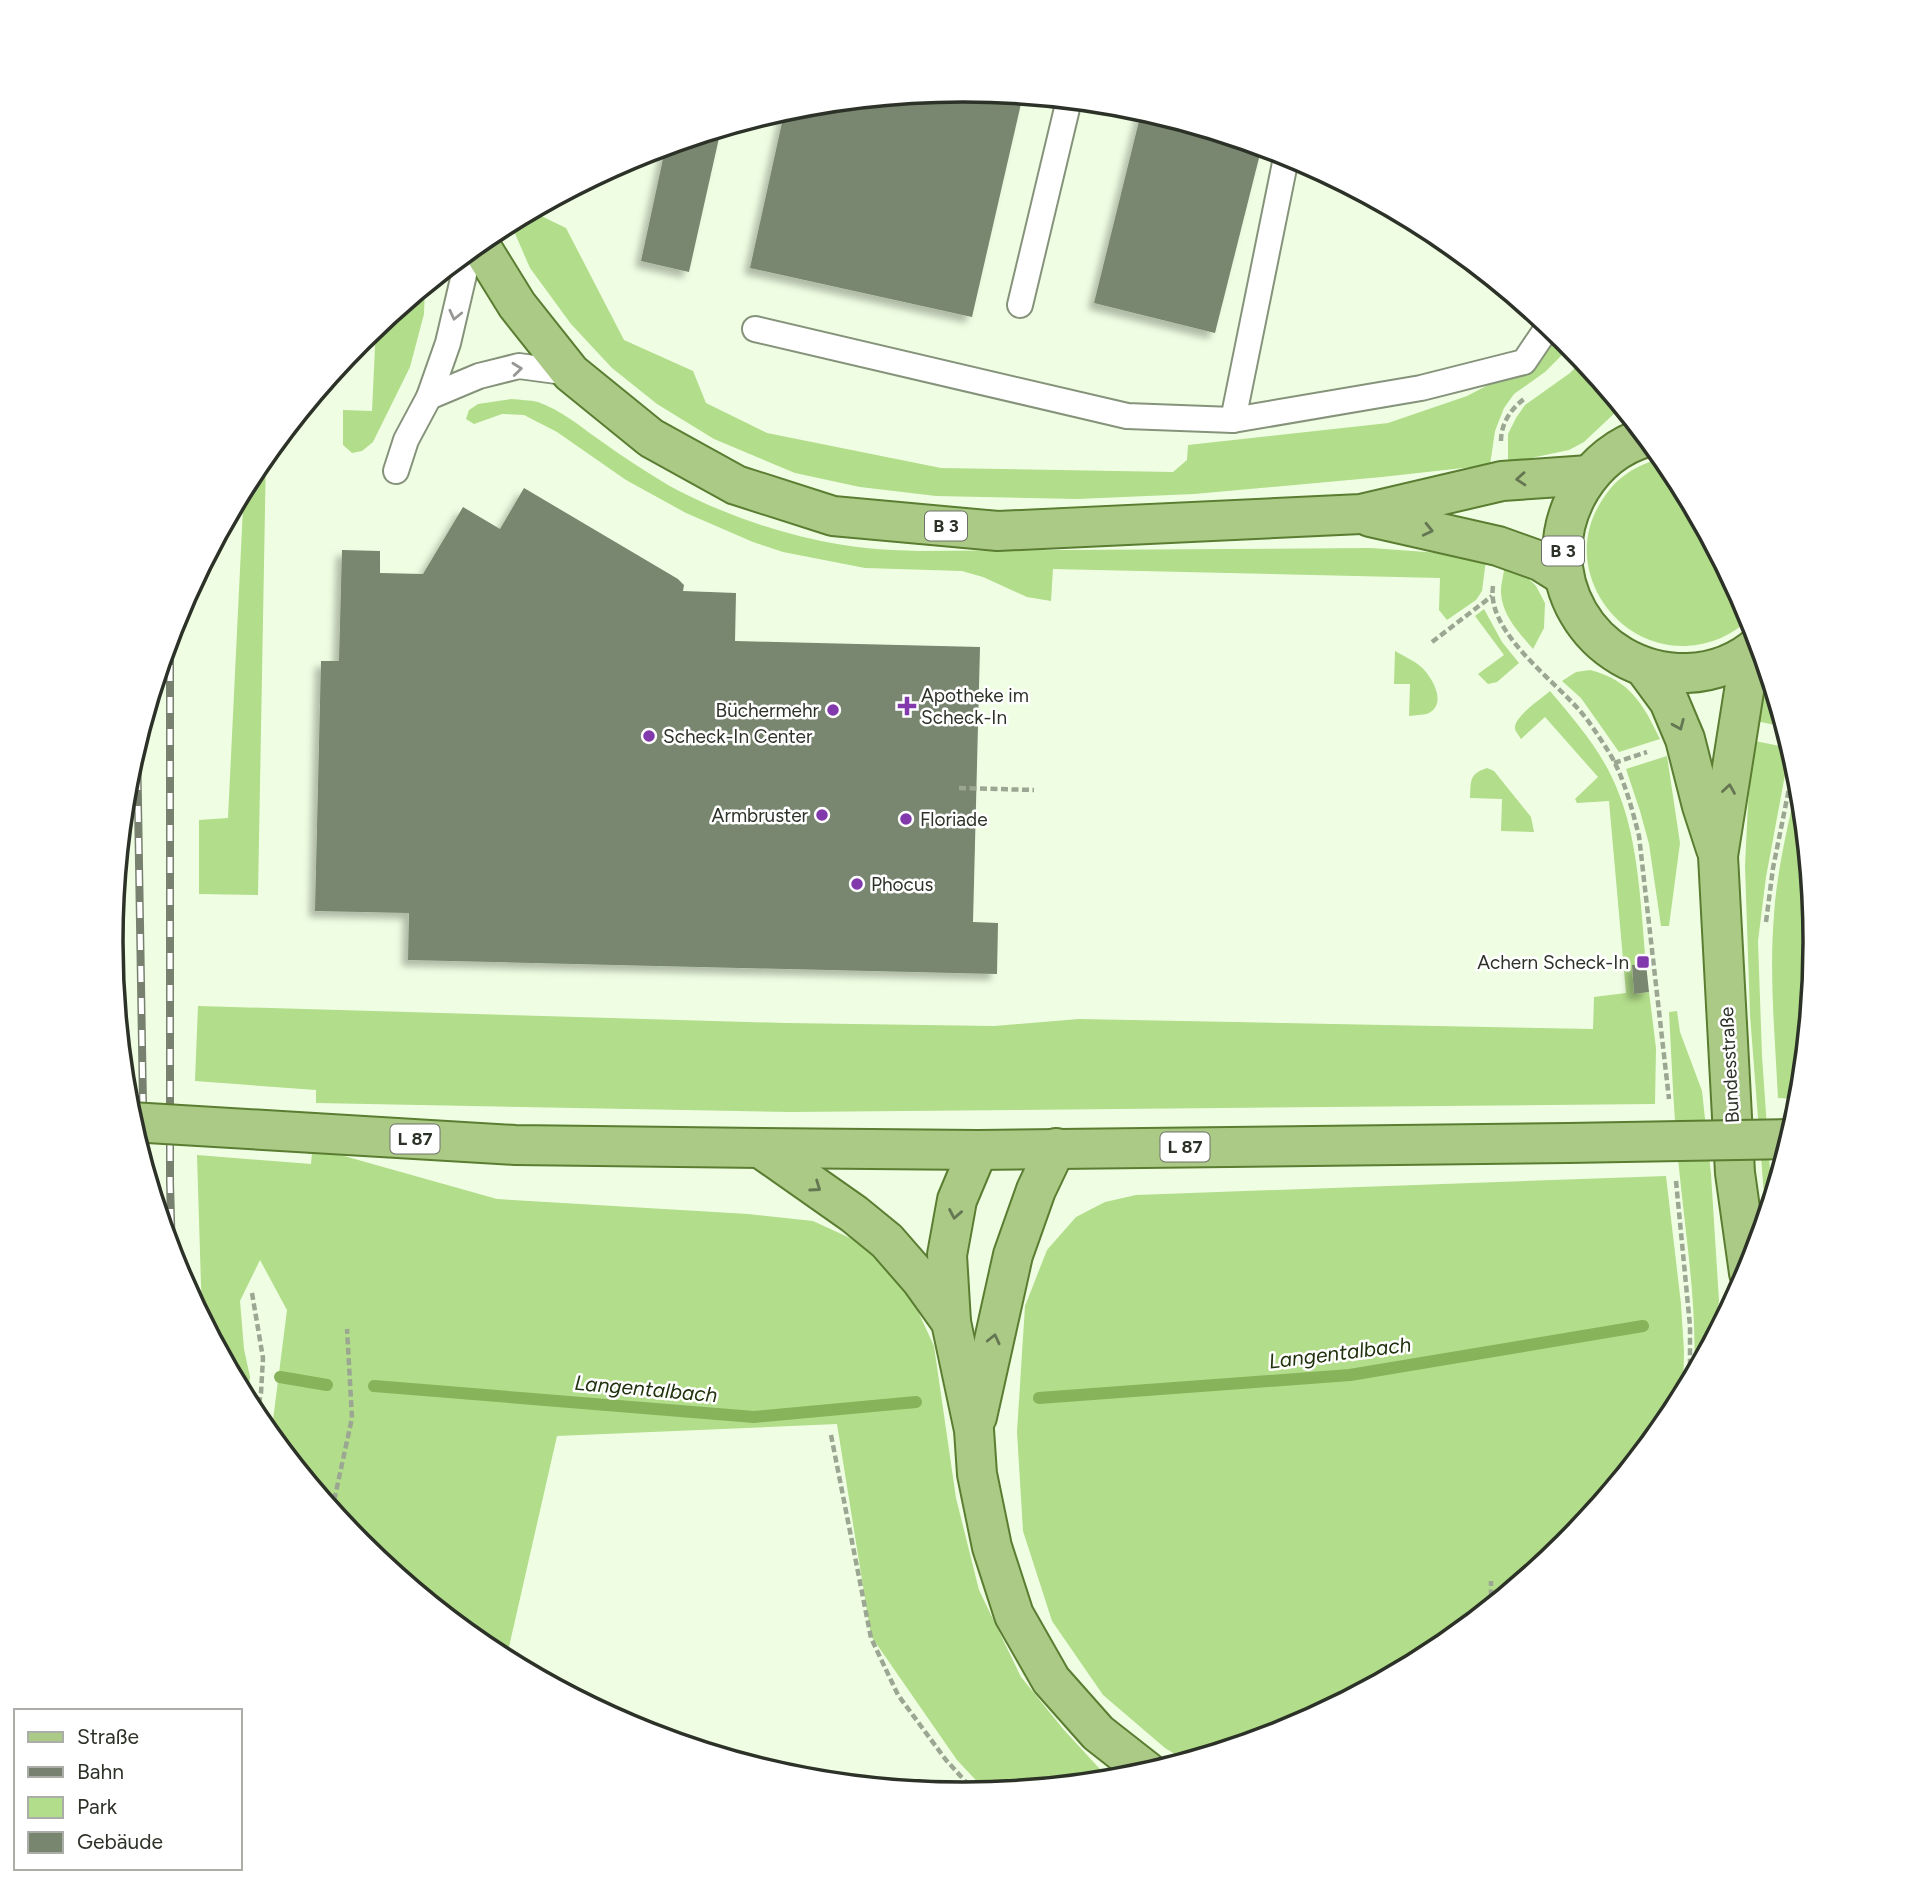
<svg xmlns="http://www.w3.org/2000/svg" width="1927" height="1884" font-family="Figtree,sans-serif">
<defs>
<filter id="shadow"><feDropShadow dx="-6" dy="6" stdDeviation="3.5" flood-color="#0004"/></filter>
</defs>
<rect width="100%" height="100%" fill="#effee3"/>
<g fill="#b2dd8a">
<polygon points="531,211 566,228 624,340 693,371 706,403 767,433 941,468 1173,472 1187,460 1188,445 1388,423 1467,396 1534,361 1560,333 1572,345 1545,372 1514,394 1504,408 1495,431 1490,465 1382,477 1194,494 1077,499 936,496 860,487 795,473 714,439 657,404 612,368 571,324 530,268 510,222"/>
<polygon points="425,286 424,314 410,367 373,442 362,451 352,453 343,445 343,410 372,411 376,326"/>
<polygon points="1583,359 1622,406 1620,408 1584,442 1569,450 1508,463 1508,434 1516,418 1525,405 1570,373"/>
<path d="M511 399C520 400 530 400 538 402 561 410 581 427 601 441 623 457 645 471 668 485 726 517 800 541 866 548 883 550 901 550 919 551L1371 548 1440 553 1486 560 1482 591 1476 600 1447 620 1439 610 1440 578 1053 569 1051 601 1027 597 983 577 962 571 865 568 783 552 753 542 686 513 626 480 557 432 524 415 502 414 474 424 466 419 469 410 478 404Z"/>
<polygon points="266,454 258,895 199,894 199,820 228,818 244,487 255,468"/>
<path d="M1664 457 1673 469 1752 616C1734 635 1711 645 1685 646 1615 648 1563 570 1598 507 1605 495 1613 483 1625 475 1637 466 1649 462 1664 457Z"/>
<path d="M1505 564 1525 575 1536 586 1545 603 1544 628 1533 649C1519 632 1502 616 1501 592 1501 583 1504 573 1505 564Z"/>
<polygon points="1484,609 1502,642 1519,663 1497,682 1488,684 1478,674 1504,655 1475,616"/>
<path d="M1395 651C1403 656 1413 660 1420 666 1432 676 1449 705 1427 714 1422 715 1415 715 1409 716L1410 684H1394Z"/>
<path d="M1590 670C1630 680 1643 704 1660 739L1619 752 1581 698 1562 681 1576 672Z"/>
<polygon points="1768,671 1785,727 1756,721 1762,687"/>
<path d="M1550 691C1577 723 1605 755 1619 794 1639 844 1641 910 1646 964L1632 966 1634 994 1649 992 1656 1048 1655 1104 790 1112 316 1103V1090L195 1081 198 1006 785 1023 994 1026 1079 1019 1593 1029 1594 997 1626 993 1609 801 1577 803 1575 799 1598 777 1545 717 1521 739C1519 736 1516 732 1515 729 1513 717 1541 699 1550 691Z"/>
<polygon points="1755,741 1790,748 1766,877 1758,941 1762,1056 1772,1199 1766,1221 1750,1015 1745,866 1748,803"/>
<polygon points="1667,756 1680,843 1669,926 1661,926 1649,844 1640,811 1626,769"/>
<path d="M1487 768 1494 771 1531 817 1534 832 1501 831 1502 799 1470 798C1471 780 1469 774 1487 768Z"/>
<path d="M1799 772 1816 942 1801 1099 1778 1098C1775 1037 1769 976 1774 915 1777 867 1790 819 1799 772Z"/>
<path d="M1677 1011 1680 1032 1702 1091 1711 1174 1719 1301 1711 1344 1694 1376C1697 1307 1687 1246 1680 1178 1674 1123 1672 1067 1669 1012Z"/>
<polygon points="312,1152 337,1154 497,1199 748,1214 813,1221 861,1243 909,1292 934,1346 956,1498 979,1590 1021,1677 1064,1730 1110,1780 987,1792 957,1760 871,1636 837,1424 557,1436 506,1660 489,1651 360,1545 271,1436 287,1310 260,1260 240,1301 244,1349 250,1377 247,1401 202,1317 197,1155 311,1164"/>
<polygon points="1666,1176 1681,1304 1684,1351 1683,1397 1672,1416 1566,1545 1437,1651 1289,1730 1186,1761 1165,1748 1103,1695 1052,1621 1023,1531 1017,1432 1025,1306 1047,1250 1076,1217 1105,1202 1136,1195"/>
</g>
<g fill="none" stroke-linecap="round" stroke-linejoin="round">
<g stroke="#87b35b" stroke-width="12">
<polyline points="280,1377 327,1385"/>
<polyline points="374,1386 754,1417 916,1402"/>
<polyline points="1039,1398 1350,1375 1643,1326"/>
</g>
</g>
<g fill="#79866f" filter="url(#shadow)">
<polygon points="964,89 1023,95 972,317 750,268 785,109 798,106"/>
<polygon points="1142,109 1262,146 1215,333 1094,303"/>
<polygon points="721,129 689,272 641,261 666,145"/>
<polygon points="524,488 678,579 684,585 683,591 736,593 735,641 980,647 973,922 998,923 997,974 408,960 409,913 315,911 321,661 339,661 342,550 380,551 380,573 423,574 463,507 500,529"/>
<polygon points="1646,964 1649,992 1634,994 1632,965"/>
</g>
<g fill="none" stroke-linecap="round" stroke-linejoin="round">
<defs>
<g id="service">
<polyline points="1020,305 1069,100"/>
<polyline points="755,329 1127,416 1233,420 1421,388 1524,362 1549,325"/>
<polyline points="429,397 479,376 519,366 571,373"/>
<polyline points="1233,420 1287,153"/>
<polyline points="396,471 406,440 429,397 448,343 470,249"/>
</g>
<g id="primary">
<polyline points="478,242 517,305 571,373 651,438 736,485 833,516 998,531 1361,514 1502,481 1589,475"/>
<path d="M1647 437C1619 445 1596 464 1581 488 1530 572 1589 674 1687 673 1714 672 1740 662 1760 644"/>
<polyline points="1370,517 1498,546 1540,561 1564,576"/>
<polyline points="1644,667 1669,701 1685,739 1702,806 1716,849"/>
<polyline points="314,1133 515,1145 760,1148 978,1150 1568,1143"/>
<polyline points="760,1148 854,1214 887,1241 921,1280 951,1322 974,1430 977,1474 992,1547 1014,1615 1051,1680 1098,1733 1149,1773"/>
<polyline points="1749,1273 1735,1173 1718,856 1750,653"/>
<polyline points="951,1322 947,1255 957,1200 978,1150"/>
<polyline points="977,1417 1013,1255 1036,1190 1056,1148"/>
</g>
</defs>
<use href="#service" stroke="#86937b" stroke-width="28"/>
<use href="#primary" stroke="#5a7d31" stroke-width="42"/>
<g stroke="#9ca793" stroke-width="4.5" stroke-dasharray="7 3.5" stroke-linecap="butt">
<polyline points="1569,362 1578,353"/>
<path d="M1501 441C1501 423 1511 409 1524 399"/>
<path d="M1493 586C1486 632 1553 679 1580 711 1589 721 1597 734 1605 746 1623 773 1631 805 1639 836L1669 1099"/>
<polyline points="1432,642 1492,596"/>
<polyline points="1779,737 1789,739"/>
<polyline points="1614,763 1647,752"/>
<polyline points="959,788 1034,790"/>
<polyline points="1766,922 1773,868 1795,759"/>
<polyline points="1676,1181 1690,1326 1690,1384"/>
<polyline points="252,1293 263,1358 261,1393 256,1417"/>
<polyline points="831,1435 871,1638 898,1695 946,1760 976,1793"/>
<polyline points="332,1510 352,1418 347,1329"/>
<polyline points="1491,1607 1491,1581"/>
</g>
<use href="#service" stroke="#fff" stroke-width="24"/>
<use href="#primary" stroke="#aaca86" stroke-width="38"/>
<defs>
<g id="rail">
<polyline points="170,633 170,1182 172,1256"/>
<polyline points="137,742 144,1165"/>
</g>
</defs>
<use href="#rail" stroke="#788170" stroke-width="8"/>
<use href="#rail" stroke="#fff" stroke-width="5" stroke-dasharray="16" stroke-linecap="butt"/>
<defs>
<g id="primary-bridge">
<polyline points="131,1122 314,1133"/>
<polyline points="1568,1143 1790,1139"/>
</g>
</defs>
<use href="#primary-bridge" stroke="#5a7d31" stroke-width="42" stroke-linecap="butt"/>
<use href="#primary-bridge" stroke="#aaca86" stroke-width="38"/>
</g>
<defs><path id="oneway-chevron" d="M-2-3.5L2.5 0L-2 3.5" fill="none" stroke-width="1.6" stroke-linecap="round" stroke-linejoin="round" transform="scale(1.75)"/></defs>
<g stroke="#969894">
<use href="#oneway-chevron" transform="translate(455 315) rotate(103)"/>
<use href="#oneway-chevron" transform="translate(517 369) rotate(-6)"/>
</g>
<g stroke="#657652">
<use href="#oneway-chevron" transform="translate(1521 479) rotate(176)"/>
<use href="#oneway-chevron" transform="translate(1428 530) rotate(13)"/>
<use href="#oneway-chevron" transform="translate(1679 725) rotate(67)"/>
<use href="#oneway-chevron" transform="translate(1729 789) rotate(-81)"/>
<use href="#oneway-chevron" transform="translate(816 1187) rotate(35)"/>
<use href="#oneway-chevron" transform="translate(955 1214) rotate(100)"/>
<use href="#oneway-chevron" transform="translate(994 1339) rotate(-77)"/>
</g>
<g fill="#8239ab" stroke="#fff" stroke-width="2.5">
<path d="M903.5 695.5h7v7h7v7h-7v7h-7v-7h-7v-7h7z"/>
<circle cx="833" cy="710" r="7"/>
<circle cx="649" cy="736" r="7"/>
<circle cx="822" cy="815" r="7"/>
<circle cx="906" cy="819" r="7"/>
<circle cx="857" cy="884" r="7"/>
<rect x="1636" y="955" width="14" height="14" rx="3.5"/>
</g>
<g text-anchor="middle" stroke-width="5" stroke-linejoin="round" paint-order="stroke">
<g fill="#fff" stroke="#6c7068" stroke-width="2">
<rect x="925" y="511.5" width="42" height="29" rx="5"/>
<rect x="1542" y="536.5" width="42" height="29" rx="5"/>
<rect x="390.5" y="1124.5" width="49" height="29" rx="5"/>
<rect x="1160.5" y="1132.5" width="49" height="29" rx="5"/>
</g>
<g font-size="18" font-weight="bold" fill="#2d3228">
<text x="946" y="532">B 3</text>
<text x="1563" y="557">B 3</text>
<text x="415" y="1145">L 87</text>
<text x="1185" y="1153">L 87</text>
</g>
<g font-size="19" fill="#2d3228" stroke="#fff" text-anchor="start">
<text x="921" y="702">Apotheke im<tspan x="921" dy="22">Scheck-In</tspan></text>
<text x="819" y="717" text-anchor="end">Büchermehr</text>
<text x="663" y="743">Scheck-In Center</text>
<text x="808" y="822" text-anchor="end">Armbruster</text>
<text x="920" y="826">Floriade</text>
<text x="871" y="891">Phocus</text>
<text x="1629" y="969" text-anchor="end">Achern Scheck-In</text>
</g>
<g font-size="19" fill="#2d3228" stroke="#fff">
<text transform="translate(1729 1065) rotate(-93)" y="7">Bundesstraße</text>
</g>
<g font-size="21" font-style="italic" fill="#21320e" stroke="#fff">
<text transform="translate(1340 1353) rotate(-7)" y="7">Langentalbach</text>
<text transform="translate(646 1389) rotate(5)" y="7">Langentalbach</text>
</g>
</g>
<path d="M0 0H1927V1884H0ZM123 942a840 840 0 1 1 1680 0a840 840 0 1 1-1680 0Z" fill="#fff" fill-rule="evenodd"/>
<path fill="none" stroke="#2d3228" stroke-width="3.5" d="M123 942a840 840 0 1 1 1680 0a840 840 0 1 1-1680 0Z"/>
<rect x="14" y="1709" width="228" height="161" fill="#ffffff" stroke="#abada9" stroke-width="2"/>
<rect x="28" y="1732" width="35" height="10" fill="#aaca86" stroke="#abada9" stroke-width="2"/>
<text x="77" y="1744" font-size="21" fill="#2d3228">Straße</text>
<rect x="28" y="1767" width="35" height="10" fill="#788170" stroke="#abada9" stroke-width="2"/>
<text x="77" y="1779" font-size="21" fill="#2d3228">Bahn</text>
<rect x="28" y="1797" width="35" height="21" fill="#b2dd8a" stroke="#abada9" stroke-width="2"/>
<text x="77" y="1814" font-size="21" fill="#2d3228">Park</text>
<rect x="28" y="1832" width="35" height="21" fill="#79866f" stroke="#abada9" stroke-width="2"/>
<text x="77" y="1849" font-size="21" fill="#2d3228">Gebäude</text>
</svg>
